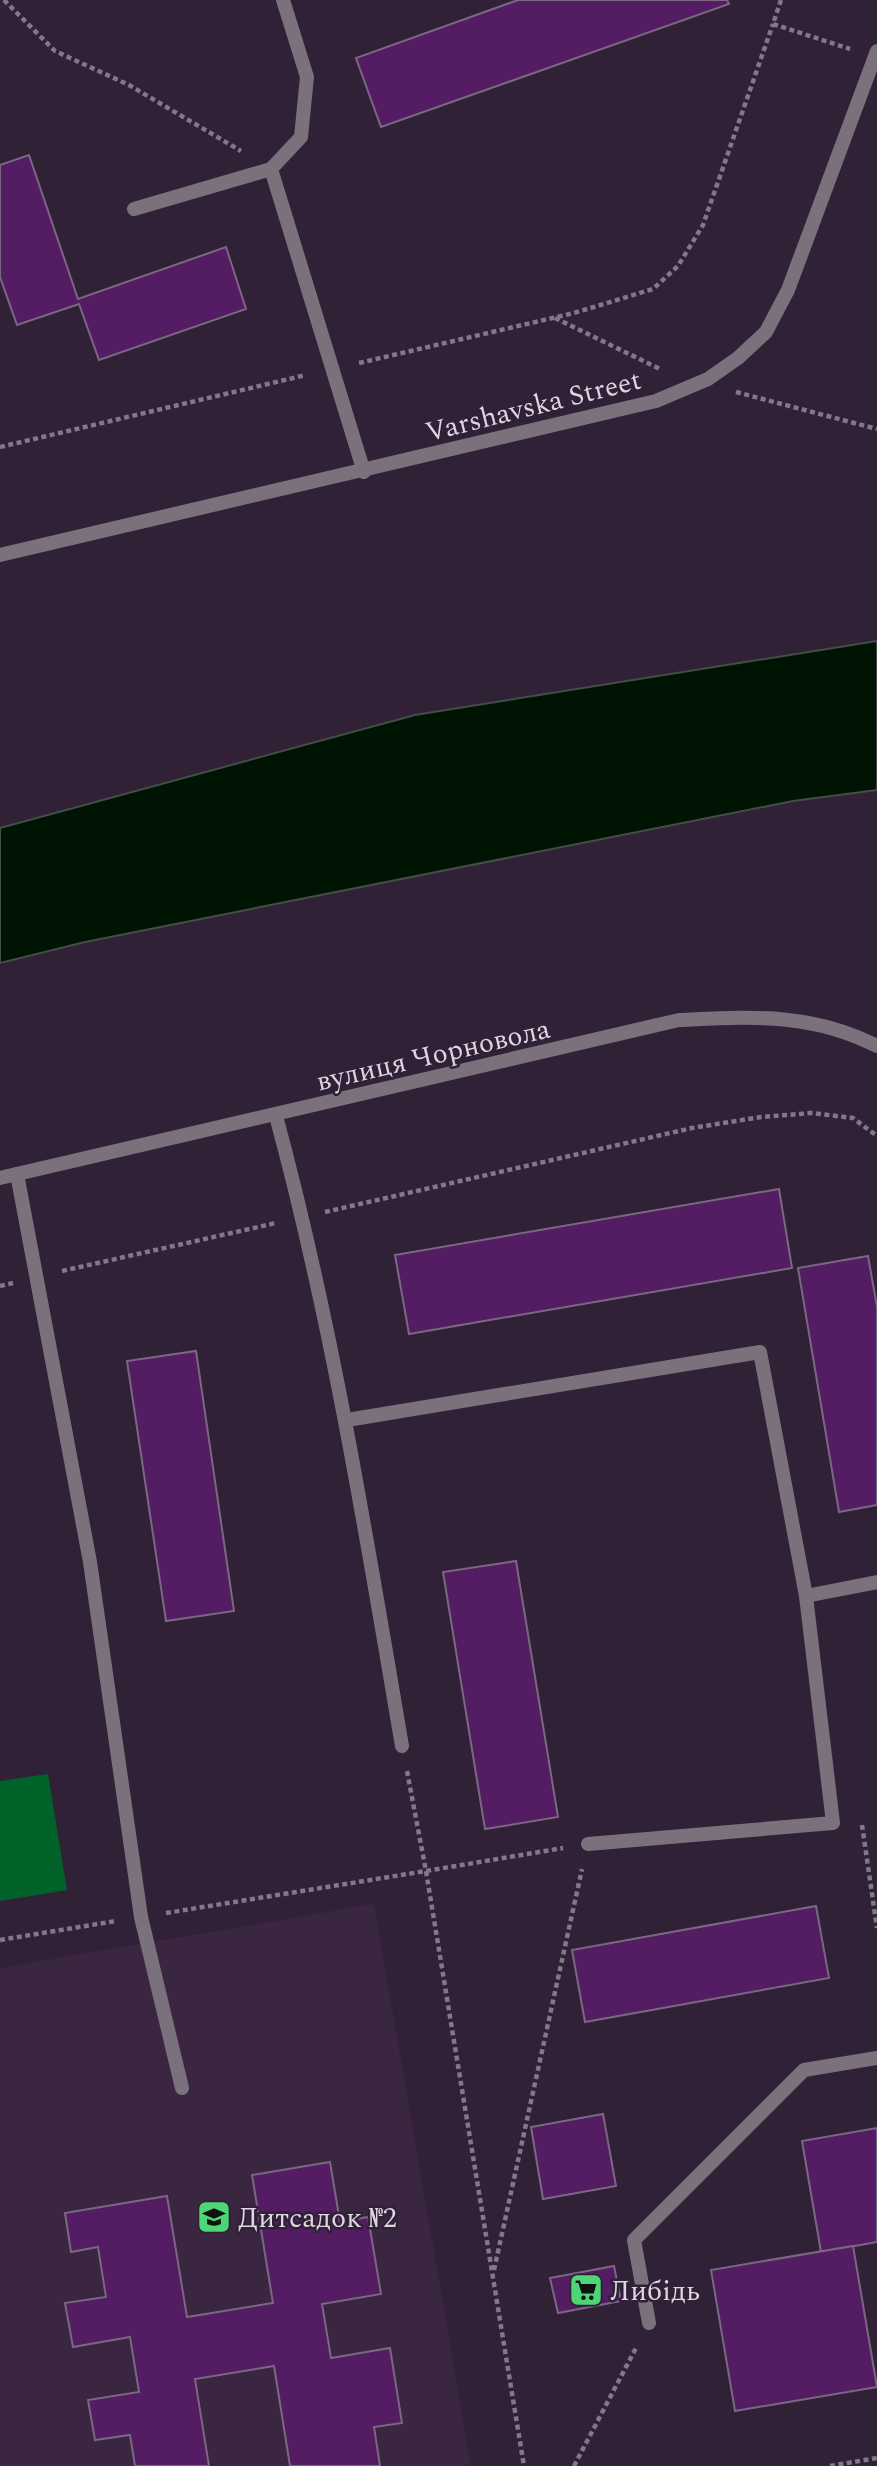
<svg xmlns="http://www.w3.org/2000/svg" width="877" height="2466" font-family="Spectral,serif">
<rect width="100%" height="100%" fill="#312137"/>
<polygon fill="#3b2642" points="374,1904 471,2466 0,2466 0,1968"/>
<polygon fill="#006229" points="48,1774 67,1890 0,1901 0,1781"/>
<polygon fill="#001403" stroke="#434e46" stroke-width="2" points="877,641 877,790 793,801 85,942 0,963 0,828 415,715"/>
<g fill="#531c63" stroke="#7a6781" stroke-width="2">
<polygon points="518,0 727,0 729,4 381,127 356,58"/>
<polygon points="29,155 78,299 226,247 246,309 99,360 79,304 17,325 0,277 0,165"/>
<polygon points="779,1189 792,1268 409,1334 395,1255"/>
<polygon points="868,1256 877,1307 877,1505 839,1512 798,1268"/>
<polygon points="196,1351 234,1611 166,1621 127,1361"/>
<polygon points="516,1561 558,1817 485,1829 443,1572"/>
<polygon points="816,1906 829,1978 585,2022 572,1950"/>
<polygon points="603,2114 616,2186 543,2199 531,2127"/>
<polygon points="877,2128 877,2242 821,2252 802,2141"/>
<polygon points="330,2162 340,2222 368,2217 381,2294 322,2304 331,2358 390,2348 402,2423 374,2427 380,2466 290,2466 274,2366 195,2379 209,2466 135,2466 130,2435 95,2440 88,2400 139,2392 130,2337 73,2347 65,2303 106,2297 98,2247 71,2252 65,2213 167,2196 187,2317 273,2303 252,2175"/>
<polygon points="853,2246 877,2387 735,2411 711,2270"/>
<polygon points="614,2266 621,2301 558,2313 550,2278"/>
</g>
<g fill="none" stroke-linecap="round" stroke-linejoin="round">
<g stroke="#847789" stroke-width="4.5" stroke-dasharray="5 3.5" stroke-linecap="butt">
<polyline points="4,0 55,51 129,85 241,151"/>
<polyline points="781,0 773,24 850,49"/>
<polyline points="555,318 660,369"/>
<polyline points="359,363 574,313 653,289 678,266 703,225 773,24"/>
<polyline points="736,392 877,429"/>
<polyline points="0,447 306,375"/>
<polyline points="325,1212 692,1128 761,1117 812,1113 853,1118 877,1136"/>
<polyline points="62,1271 276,1223"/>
<polyline points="0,1286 13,1283"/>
<polyline points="407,1771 426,1871 563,1848"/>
<polyline points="862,1825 877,1928"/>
<polyline points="166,1913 426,1871 524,2466"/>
<polyline points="0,1940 116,1921"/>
<polyline points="494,2270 582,1869"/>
<polyline points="574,2466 637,2346"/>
<polyline points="830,2466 877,2458"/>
</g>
<g stroke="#7a717d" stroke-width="14">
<polyline points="134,209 271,169"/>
<path d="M276 1116C332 1323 366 1534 402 1746"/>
<polyline points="17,1174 90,1562 141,1917 182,2088"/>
<polyline points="347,1420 760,1352 806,1596 833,1823 588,1844"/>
<polyline points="806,1596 877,1582"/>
<polyline points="649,2323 634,2240 804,2070 877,2058"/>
</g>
<g stroke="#7a717d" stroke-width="14">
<polyline points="283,0 307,77 301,137 271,169 364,472"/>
<polyline points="0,555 656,401 708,379 738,358 766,332 788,290 877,51"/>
</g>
<path stroke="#7a717d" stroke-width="14" d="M0 1178 679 1020C751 1017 810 1012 877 1046"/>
</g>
<defs>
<symbol id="school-square" viewBox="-11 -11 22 22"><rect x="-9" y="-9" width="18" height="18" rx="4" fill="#4dd676" stroke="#312137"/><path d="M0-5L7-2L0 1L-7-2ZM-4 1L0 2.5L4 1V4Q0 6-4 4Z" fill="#111"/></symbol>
<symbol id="supermarket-square" viewBox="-11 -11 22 22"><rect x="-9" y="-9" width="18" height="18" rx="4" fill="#4dd676" stroke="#312137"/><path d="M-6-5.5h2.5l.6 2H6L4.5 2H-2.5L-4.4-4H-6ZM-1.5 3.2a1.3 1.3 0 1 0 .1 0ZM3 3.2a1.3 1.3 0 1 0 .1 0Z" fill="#111"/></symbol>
</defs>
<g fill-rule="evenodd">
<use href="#school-square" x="195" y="2198" width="38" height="38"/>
<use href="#supermarket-square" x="567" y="2271" width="38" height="38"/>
</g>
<g text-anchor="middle" stroke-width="5" stroke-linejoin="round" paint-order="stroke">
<g font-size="28" fill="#ded4e2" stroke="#312137">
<text transform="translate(533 405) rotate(-14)" y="10">Varshavska Street</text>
<text transform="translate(433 1054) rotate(-13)" y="10">вулиця Чорновола</text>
</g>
<g font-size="28" fill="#ded4e2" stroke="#312137" text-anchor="start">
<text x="238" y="2227">Дитсадок №2</text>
<text x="610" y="2300">Либідь</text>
</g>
</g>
</svg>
